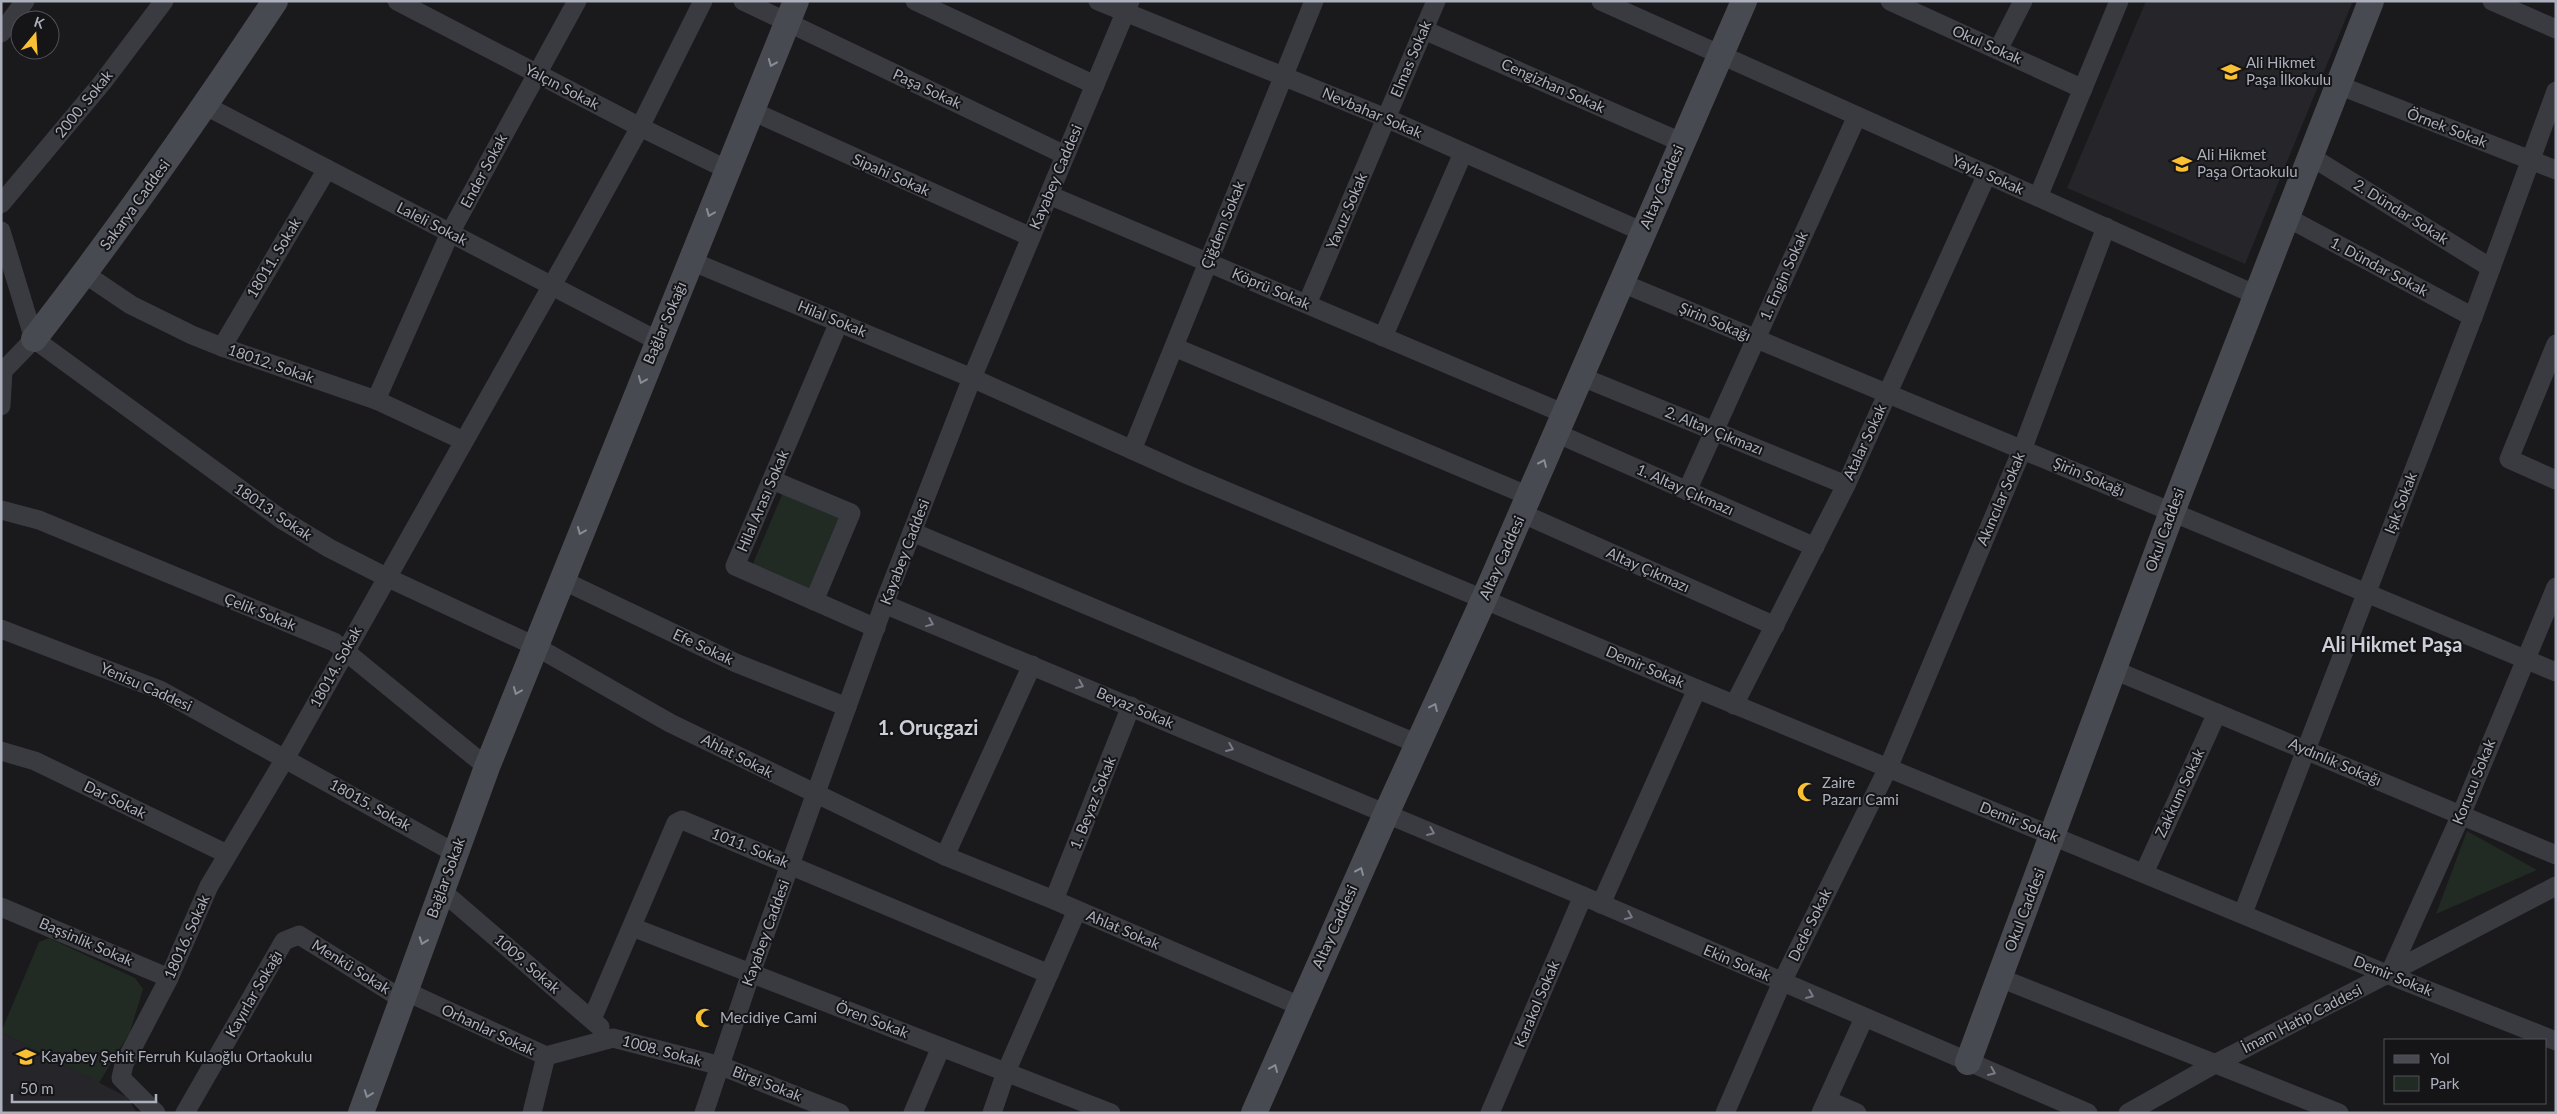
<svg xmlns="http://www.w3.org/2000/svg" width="2557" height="1114" font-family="Lato,sans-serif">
<rect width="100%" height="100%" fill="#1a191c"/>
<g fill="#262529">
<polygon points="2146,1 2353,1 2245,264 2067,188"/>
<polygon points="1,1032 127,1097 137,1113 1,1113"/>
</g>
<g fill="#212a23">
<polygon points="784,490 844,515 812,591 752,566"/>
<polygon points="2467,831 2537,870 2436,914"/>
<polygon points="49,938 135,978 143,989 130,1032 99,1083 1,1032 39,942"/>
</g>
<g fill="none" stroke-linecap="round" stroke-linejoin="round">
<g stroke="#3a3b41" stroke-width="19">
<polyline points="397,1 640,127 728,170"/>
<polyline points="743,1 1065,155"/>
<polyline points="915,1 1095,85"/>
<polyline points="1098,1 1386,118 1643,232"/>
<polyline points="1601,1 2256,295"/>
<polyline points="1890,1 2083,89"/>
<polyline points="2492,1 2556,29"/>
<polyline points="1424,30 1681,142"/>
<polyline points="1,33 25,1"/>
<polyline points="1998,50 2023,1"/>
<polyline points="2338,85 2556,170"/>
<polyline points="206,106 658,341"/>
<polyline points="752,111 1031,237"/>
<polyline points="2310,156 2491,268"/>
<polyline points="1049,195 1565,414"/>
<polyline points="2038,197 2119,1"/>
<polyline points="1,204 102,83 164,1"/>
<polyline points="2286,217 2473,317"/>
<polyline points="1,231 34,339"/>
<polyline points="691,261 972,378 1188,475 1697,689 2389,975 2556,1041"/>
<polyline points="85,274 131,305 192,335 222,347 376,400 464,441"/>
<polyline points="1622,283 2556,672"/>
<polyline points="1307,304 1436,1"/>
<polyline points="839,322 735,566 876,628"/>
<polyline points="1383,337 1463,153"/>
<polyline points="34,339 281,519 329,548 386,577 535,646 670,723 945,856 1054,900 1300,1006"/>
<polyline points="2556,344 2509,459 2556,480"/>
<polyline points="222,347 327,169"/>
<polyline points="1174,347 1529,496"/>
<polyline points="1582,377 1846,485"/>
<polyline points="376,400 450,233 577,1"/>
<polyline points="1,406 3,371 34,339"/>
<polyline points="1556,433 1815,547"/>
<polyline points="1132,450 1314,1"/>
<polyline points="772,480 851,513 814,601"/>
<polyline points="1687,491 1857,116"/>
<polyline points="1,510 39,520 334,642 487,767"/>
<polyline points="1521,513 1775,626"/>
<polyline points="912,532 1418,744"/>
<polyline points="562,580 736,663 847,707"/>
<polyline points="884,604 1583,896 2088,1113"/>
<polyline points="1,629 160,690 455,853"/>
<polyline points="2114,670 2556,855"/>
<polyline points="1734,705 1846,485 1987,174"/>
<polyline points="1,751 35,761 227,854"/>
<polyline points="945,856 1032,665"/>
<polyline points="2144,873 2217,713"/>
<polyline points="442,891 600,1027"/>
<polyline points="1054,900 1131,706"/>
<polyline points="1601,904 1697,689"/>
<polyline points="1,907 169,978"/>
<polyline points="2243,913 2473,317 2556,91"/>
<polyline points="632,927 1111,1113"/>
<polyline points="2389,975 2461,815 2556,587"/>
<polyline points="2000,978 2339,1113"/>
<polyline points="405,991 546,1056 532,1113"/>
<polyline points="592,1019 676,823 682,820 1049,974"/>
<polyline points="546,1056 613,1038 721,1066 840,1113"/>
<polyline points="1827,1100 1857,1113"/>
<polyline points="156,1113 121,1078 124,1064 169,978 209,886 286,757 581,234 640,127 703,1"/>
<polyline points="185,1113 284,941 299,935 402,999"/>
<polyline points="704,1113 751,973 884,604 972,378 1130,1"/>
<polyline points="913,1113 941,1047"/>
<polyline points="992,1113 1006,1072 1077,910"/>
<polyline points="1490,1113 1583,896"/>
<polyline points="1725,1113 1782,982 1888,768 2022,450 2106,227"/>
<polyline points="1821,1113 1864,1018"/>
<polyline points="2128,1113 2213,1065 2556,886"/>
</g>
<g stroke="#484a51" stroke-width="26">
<path d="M34 339C119 230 198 117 275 1"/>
<polyline points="1968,1062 2172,512 2371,1"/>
<polyline points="361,1113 487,767 796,1"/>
<polyline points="1254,1113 1386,814 1484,599 1744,1"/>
</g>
</g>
<defs><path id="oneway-chevron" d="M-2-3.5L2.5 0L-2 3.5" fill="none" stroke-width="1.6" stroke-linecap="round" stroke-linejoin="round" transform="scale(1.25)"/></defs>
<g stroke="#888c97">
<use href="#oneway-chevron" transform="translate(772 63) rotate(112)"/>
<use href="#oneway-chevron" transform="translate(710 213) rotate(112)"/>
<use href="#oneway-chevron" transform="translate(642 380) rotate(112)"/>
<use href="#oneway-chevron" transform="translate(1543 463) rotate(-66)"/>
<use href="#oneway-chevron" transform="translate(581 531) rotate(112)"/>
<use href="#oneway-chevron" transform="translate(517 691) rotate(112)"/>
<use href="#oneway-chevron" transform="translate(1434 707) rotate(-65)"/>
<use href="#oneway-chevron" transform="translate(1360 871) rotate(-66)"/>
<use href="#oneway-chevron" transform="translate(423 941) rotate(110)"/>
<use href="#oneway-chevron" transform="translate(1274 1068) rotate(-67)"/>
<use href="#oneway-chevron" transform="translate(368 1094) rotate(110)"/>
</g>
<g stroke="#787b85">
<use href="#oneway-chevron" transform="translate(930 623) rotate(22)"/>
<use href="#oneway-chevron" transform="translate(1080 685) rotate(23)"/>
<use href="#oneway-chevron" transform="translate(1230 748) rotate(23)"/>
<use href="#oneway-chevron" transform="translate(1431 832) rotate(23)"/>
<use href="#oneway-chevron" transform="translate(1629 916) rotate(23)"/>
<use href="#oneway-chevron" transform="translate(1810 995) rotate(23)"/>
<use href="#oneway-chevron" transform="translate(1992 1072) rotate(23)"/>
</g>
<defs>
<symbol id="school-bare" viewBox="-9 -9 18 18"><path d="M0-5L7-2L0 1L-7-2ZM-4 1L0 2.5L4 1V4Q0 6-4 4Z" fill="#fac033" stroke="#151417" stroke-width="2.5" paint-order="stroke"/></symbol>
<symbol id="mosque-bare" viewBox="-9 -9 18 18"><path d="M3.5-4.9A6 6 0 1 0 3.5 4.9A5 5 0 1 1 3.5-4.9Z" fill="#fac033" stroke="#151417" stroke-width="2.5" paint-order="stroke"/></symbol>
</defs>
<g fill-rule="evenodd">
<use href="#school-bare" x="2217" y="58" width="28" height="28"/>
<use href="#school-bare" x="2168" y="150" width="28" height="28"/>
<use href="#mosque-bare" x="1793" y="778" width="28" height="28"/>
<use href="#mosque-bare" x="691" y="1004" width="28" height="28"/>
<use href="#school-bare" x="12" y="1043" width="28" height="28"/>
</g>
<g text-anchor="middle" stroke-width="4" stroke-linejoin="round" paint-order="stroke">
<g font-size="15" fill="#abb0bc" stroke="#151417">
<text transform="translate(1987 45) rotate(24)" y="5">Okul Sokak</text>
<text transform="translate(1411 59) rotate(-67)" y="5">Elmas Sokak</text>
<text transform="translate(1553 86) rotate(24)" y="5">Cengizhan Sokak</text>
<text transform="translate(562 87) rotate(27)" y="5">Yalçın Sokak</text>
<text transform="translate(927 89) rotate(25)" y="5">Paşa Sokak</text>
<text transform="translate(84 104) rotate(-51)" y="5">2000. Sokak</text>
<text transform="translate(1372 113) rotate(23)" y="5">Nevbahar Sokak</text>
<text transform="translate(2447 128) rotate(21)" y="5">Örnek Sokak</text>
<text transform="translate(484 171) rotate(-62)" y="5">Ender Sokak</text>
<text transform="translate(891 175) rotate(24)" y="5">Sipahi Sokak</text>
<text transform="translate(1988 175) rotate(24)" y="5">Yayla Sokak</text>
<text transform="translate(1056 177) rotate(-67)" y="5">Kayabey Caddesi</text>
<text transform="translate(1662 187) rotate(-67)" y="5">Altay Caddesi</text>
<text transform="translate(135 205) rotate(-54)" y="5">Sakarya Caddesi</text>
<text transform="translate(1347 211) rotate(-67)" y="5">Yavuz Sokak</text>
<text transform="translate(2401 212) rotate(32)" y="5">2. Dündar Sokak</text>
<text transform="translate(432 224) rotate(27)" y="5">Laleli Sokak</text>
<text transform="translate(1223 225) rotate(-68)" y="5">Çiğdem Sokak</text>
<text transform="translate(274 258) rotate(-59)" y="5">18011. Sokak</text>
<text transform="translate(2379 267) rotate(28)" y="5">1. Dündar Sokak</text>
<text transform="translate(1784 276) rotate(-66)" y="5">1. Engin Sokak</text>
<text transform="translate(1271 289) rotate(23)" y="5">Köprü Sokak</text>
<text transform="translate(832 319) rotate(22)" y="5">Hilal Sokak</text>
<text transform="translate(1715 322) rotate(23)" y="5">Şirin Sokağı</text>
<text transform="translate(665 323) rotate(-67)" y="5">Bağlar Sokağı</text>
<text transform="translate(271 364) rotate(19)" y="5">18012. Sokak</text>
<text transform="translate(1714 431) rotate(22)" y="5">2. Altay Çıkmazı</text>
<text transform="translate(1865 442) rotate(-65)" y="5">Atalar Sokak</text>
<text transform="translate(2089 477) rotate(23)" y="5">Şirin Sokağı</text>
<text transform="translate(1685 490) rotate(24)" y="5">1. Altay Çıkmazı</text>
<text transform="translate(2001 499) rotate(-67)" y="5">Akıncılar Sokak</text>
<text transform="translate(763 501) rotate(-67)" y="5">Hilal Arası Sokak</text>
<text transform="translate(2401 503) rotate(-69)" y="5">Işık Sokak</text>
<text transform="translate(273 512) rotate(34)" y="5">18013. Sokak</text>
<text transform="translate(2165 530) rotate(-70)" y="5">Okul Caddesi</text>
<text transform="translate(905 552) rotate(-69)" y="5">Kayabey Caddesi</text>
<text transform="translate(1502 558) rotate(-66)" y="5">Altay Caddesi</text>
<text transform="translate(1648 570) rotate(24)" y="5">Altay Çıkmazı</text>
<text transform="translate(260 612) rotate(22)" y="5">Çelik Sokak</text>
<text transform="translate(703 647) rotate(25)" y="5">Efe Sokak</text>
<text transform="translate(336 667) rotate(-61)" y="5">18014. Sokak</text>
<text transform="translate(1645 667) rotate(23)" y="5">Demir Sokak</text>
<text transform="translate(146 687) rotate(24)" y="5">Yenisu Caddesi</text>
<text transform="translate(1135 708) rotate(23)" y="5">Beyaz Sokak</text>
<text transform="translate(737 756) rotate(27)" y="5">Ahlat Sokak</text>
<text transform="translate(2335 762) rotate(23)" y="5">Aydınlık Sokağı</text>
<text transform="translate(2474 782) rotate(-68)" y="5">Korucu Sokak</text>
<text transform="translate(2180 793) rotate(-65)" y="5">Zakkum Sokak</text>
<text transform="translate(115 800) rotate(26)" y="5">Dar Sokak</text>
<text transform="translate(1093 803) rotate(-68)" y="5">1. Beyaz Sokak</text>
<text transform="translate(370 805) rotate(29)" y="5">18015. Sokak</text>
<text transform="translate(2019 822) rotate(22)" y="5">Demir Sokak</text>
<text transform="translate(750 848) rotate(22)" y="5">1011. Sokak</text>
<text transform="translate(446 878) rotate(-70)" y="5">Bağlar Sokak</text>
<text transform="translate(2025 910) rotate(-69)" y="5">Okul Caddesi</text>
<text transform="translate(1810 925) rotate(-64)" y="5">Dede Sokak</text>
<text transform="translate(1335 927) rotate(-66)" y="5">Altay Caddesi</text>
<text transform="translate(1123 930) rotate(23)" y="5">Ahlat Sokak</text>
<text transform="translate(766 933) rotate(-70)" y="5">Kayabey Caddesi</text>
<text transform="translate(187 937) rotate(-66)" y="5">18016. Sokak</text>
<text transform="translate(86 942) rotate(23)" y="5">Başsinlik Sokak</text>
<text transform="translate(1737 963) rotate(23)" y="5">Ekin Sokak</text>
<text transform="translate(527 964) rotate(41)" y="5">1009. Sokak</text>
<text transform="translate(351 967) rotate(32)" y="5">Menkü Sokak</text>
<text transform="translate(2393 976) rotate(22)" y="5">Demir Sokak</text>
<text transform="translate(254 994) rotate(-60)" y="5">Kayırlar Sokağı</text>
<text transform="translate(1537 1004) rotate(-67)" y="5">Karakol Sokak</text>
<text transform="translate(2302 1019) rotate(-27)" y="5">İmam Hatip Caddesi</text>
<text transform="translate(872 1020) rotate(21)" y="5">Ören Sokak</text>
<text transform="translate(488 1030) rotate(25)" y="5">Orhanlar Sokak</text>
<text transform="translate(662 1051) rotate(15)" y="5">1008. Sokak</text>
<text transform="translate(767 1084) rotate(21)" y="5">Birgi Sokak</text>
</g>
<g font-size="15" fill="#abb0bc" stroke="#151417" text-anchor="start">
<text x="2246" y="68">Ali Hikmet<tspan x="2246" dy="17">Paşa İlkokulu</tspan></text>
<text x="2197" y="160">Ali Hikmet<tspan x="2197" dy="17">Paşa Ortaokulu</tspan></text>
<text x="1822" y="788">Zaire<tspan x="1822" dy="17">Pazarı Cami</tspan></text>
<text x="720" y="1023">Mecidiye Cami</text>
<text x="41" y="1062">Kayabey Şehit Ferruh Kulaoğlu Ortaokulu</text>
</g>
<g font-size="20" font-weight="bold" fill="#cdcfd8" stroke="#151417">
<text x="2392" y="652">Ali Hikmet Paşa</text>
<text x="928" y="735">1. Oruçgazi</text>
</g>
</g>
<rect width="2557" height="1114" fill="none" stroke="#abb0bc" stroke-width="5"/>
<rect x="2384" y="1039" width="162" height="65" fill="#151417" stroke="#515259"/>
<rect x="2394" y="1055" width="25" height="8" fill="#484a51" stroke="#515259"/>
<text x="2430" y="1064" font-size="15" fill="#abb0bc">Yol</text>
<rect x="2394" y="1076" width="25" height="15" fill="#212a23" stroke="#515259"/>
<text x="2430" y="1089" font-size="15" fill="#abb0bc">Park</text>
<g transform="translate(35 35) rotate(18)"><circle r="24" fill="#151417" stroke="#515259"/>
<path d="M0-4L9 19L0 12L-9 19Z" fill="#fac033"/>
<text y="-8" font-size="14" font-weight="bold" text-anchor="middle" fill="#abb0bc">K</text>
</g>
<path d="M12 1094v8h144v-8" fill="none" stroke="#abb0bc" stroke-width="2.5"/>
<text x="20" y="1094" font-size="15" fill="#abb0bc" stroke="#151417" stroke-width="4" paint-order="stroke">50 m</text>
</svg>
